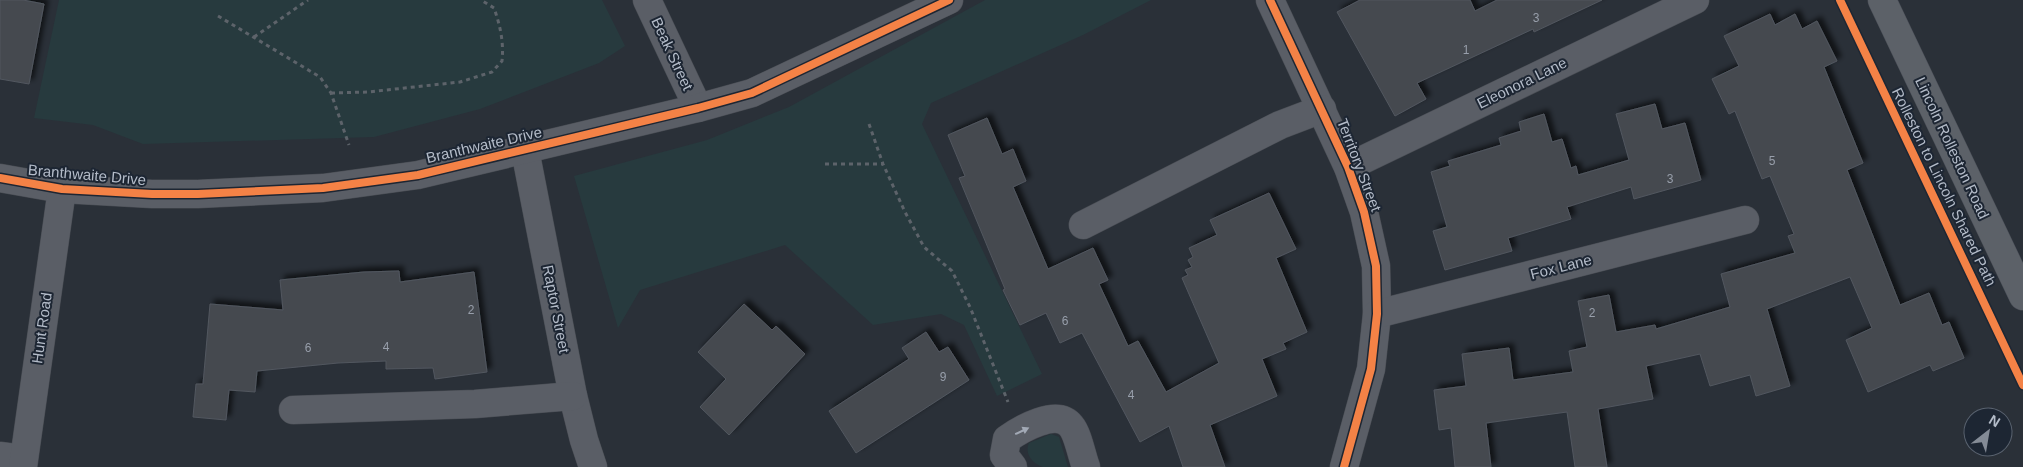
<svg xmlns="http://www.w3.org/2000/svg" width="2023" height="467" font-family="Arial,sans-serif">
<defs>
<filter id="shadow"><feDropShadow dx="4.5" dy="-4.5" stdDeviation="2.5" flood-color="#0009"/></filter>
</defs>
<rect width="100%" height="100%" fill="#2a3038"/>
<g fill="#273a3e">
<polygon points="59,0 602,0 625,46 599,63 480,109 374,137 143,144 93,125 34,118"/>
<polygon points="985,0 1151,0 1083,35 931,103 922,124 1042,374 997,396 964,325 941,314 873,325 785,245 640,290 618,328 574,176 707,140 789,107"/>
<path d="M1051 434 1059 437 1068 467C1061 467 1050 467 1043 467 1033 464 1024 454 1029 443Z"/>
</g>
<g fill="#444950" stroke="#52575f" filter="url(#shadow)">
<polygon points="0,0 23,0 44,4 29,84 0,79"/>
<polygon points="1360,0 1470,0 1475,11 1497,0 1602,0 1534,32 1533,29 1417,83 1426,99 1395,116 1337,12"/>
<polygon points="1770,14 1775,25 1795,14 1802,29 1817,21 1837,61 1824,67 1863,163 1847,170 1900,305 1929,293 1942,325 1949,322 1964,358 1933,371 1930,365 1868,392 1846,340 1872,328 1850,277 1767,309 1790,386 1756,396 1750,375 1710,386 1700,354 1646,366 1653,399 1598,409 1607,467 1575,467 1567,412 1486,423 1491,467 1455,467 1451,428 1439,430 1434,390 1466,386 1462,354 1509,348 1513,380 1573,372 1569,351 1587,347 1578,301 1609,295 1616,332 1655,325 1656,329 1730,307 1721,274 1795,253 1788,236 1794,234 1770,176 1762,179 1735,111 1729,114 1712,79 1739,66 1724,36"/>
<polygon points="1655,104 1662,129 1685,123 1701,180 1634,199 1631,187 1567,207 1571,219 1508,238 1512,251 1445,270 1433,231 1447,227 1431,172 1450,166 1448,161 1501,145 1499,138 1521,131 1519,122 1544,114 1552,142 1562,139 1571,168 1576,166 1578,175 1629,160 1616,114"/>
<polygon points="987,118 1002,154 1013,149 1026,181 1013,187 1048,269 1093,248 1108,280 1099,284 1128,346 1138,341 1166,392 1219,363 1182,278 1188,275 1185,270 1192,267 1188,260 1193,257 1189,248 1217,235 1210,220 1269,193 1296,249 1276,258 1307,332 1283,343 1286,349 1262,359 1277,396 1210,425 1225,467 1183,467 1169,426 1140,442 1082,333 1060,343 1046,313 1020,325 1003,290 1005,289 959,178 965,176 948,135"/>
<polygon points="399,271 400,282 474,272 487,372 435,379 433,368 386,369 386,361 338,363 257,371 255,392 229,390 226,420 193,417 196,384 203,384 210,304 283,310 280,280 364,272"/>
<polygon points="744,304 772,330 776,326 805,354 729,435 700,407 726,379 698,352"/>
<polygon points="926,332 939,352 948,347 969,380 856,453 829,411 909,359 902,348"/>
</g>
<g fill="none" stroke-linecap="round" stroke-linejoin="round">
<defs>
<g id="minor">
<polyline points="647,0 698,108"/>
<polyline points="1270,0 1348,167 1364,212 1376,266 1377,314 1371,369 1344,467"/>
<polyline points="525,150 573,396 584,440 593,467"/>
<polyline points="1348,167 1695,0"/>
<polyline points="0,178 62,189 152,194 198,194 323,188 418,175 698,108 752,93 949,0"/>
<polyline points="1083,225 1280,125 1322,109"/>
<polyline points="1377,314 1745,220"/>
<polyline points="293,410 475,404 573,396"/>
<polyline points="0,456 23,459"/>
<polyline points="23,467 62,189"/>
<path d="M1013 467 1004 455 1007 439C1021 429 1057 408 1071 426 1078 434 1082 457 1086 467"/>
</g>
<polyline id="major" points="1882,0 2023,296"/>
</defs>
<use href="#minor" stroke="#484c53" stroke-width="29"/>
<use href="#major" stroke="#484c55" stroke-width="29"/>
<g stroke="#5d636a" stroke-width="3" stroke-dasharray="4 4" stroke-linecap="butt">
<polyline points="218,16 320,77 331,93 349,145"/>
<polyline points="254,37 308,0"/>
<path d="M331 93 368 92 460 82 492 72 502 61C504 42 500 25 494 8L481 0"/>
<polyline points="869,124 883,164 905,212 924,247 952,271 970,307 1008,402"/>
<polyline points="825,164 883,164"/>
</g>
<use href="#minor" stroke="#5a5e66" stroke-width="28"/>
<use href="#major" stroke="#5c6168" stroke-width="28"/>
<defs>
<g id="cycleway">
<polyline points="1270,0 1348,167 1364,212 1376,266 1377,314 1371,369 1344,467"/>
<polyline points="1840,0 2023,385"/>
<polyline points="0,178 62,189 152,194 198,194 323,188 418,175 698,108 752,93 949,0"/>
</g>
</defs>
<use href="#cycleway" stroke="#1d2633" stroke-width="11"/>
<use href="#cycleway" stroke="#f48246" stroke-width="8"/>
</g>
<defs><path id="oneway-solid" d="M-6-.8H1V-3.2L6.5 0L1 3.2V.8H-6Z" transform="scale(1.25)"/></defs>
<use fill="#a2a9b5" href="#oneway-solid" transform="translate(1022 431) rotate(-25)"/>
<g text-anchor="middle" stroke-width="4" stroke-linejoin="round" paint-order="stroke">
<g font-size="12" fill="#989fab">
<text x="1536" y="22">3</text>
<text x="1466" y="54">1</text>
<text x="1772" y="165">5</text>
<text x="1670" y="183">3</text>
<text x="471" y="314">2</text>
<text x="1592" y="317">2</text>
<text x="1065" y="325">6</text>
<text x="386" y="351">4</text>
<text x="308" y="352">6</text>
<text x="943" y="381">9</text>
<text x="1131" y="399">4</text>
</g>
<g font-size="15" fill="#b4bcc9" stroke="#1d2633">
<text transform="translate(672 54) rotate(65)" y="5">Beak Street</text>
<text transform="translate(1522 83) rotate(-26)" y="5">Eleonora Lane</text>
<text transform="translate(484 145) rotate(-13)" y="5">Branthwaite Drive</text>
<text transform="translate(1952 148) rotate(65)" y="5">Lincoln Rolleston Road</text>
<text transform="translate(1359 165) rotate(69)" y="5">Territory Street</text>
<text transform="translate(87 175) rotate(5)" y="5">Branthwaite Drive</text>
<text transform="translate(1944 187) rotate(64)" y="5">Rolleston to Lincoln Shared Path</text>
<text transform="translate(1561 267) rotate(-14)" y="5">Fox Lane</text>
<text transform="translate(556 309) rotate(79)" y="5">Raptor Street</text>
<text transform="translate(42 328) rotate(-82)" y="5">Hunt Road</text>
</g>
</g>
<g transform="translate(1988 432) rotate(31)"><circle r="24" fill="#1d2633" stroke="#59626f"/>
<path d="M0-4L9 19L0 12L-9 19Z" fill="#848b96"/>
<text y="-8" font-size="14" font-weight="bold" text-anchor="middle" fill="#b4bcc9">N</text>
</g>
</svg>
